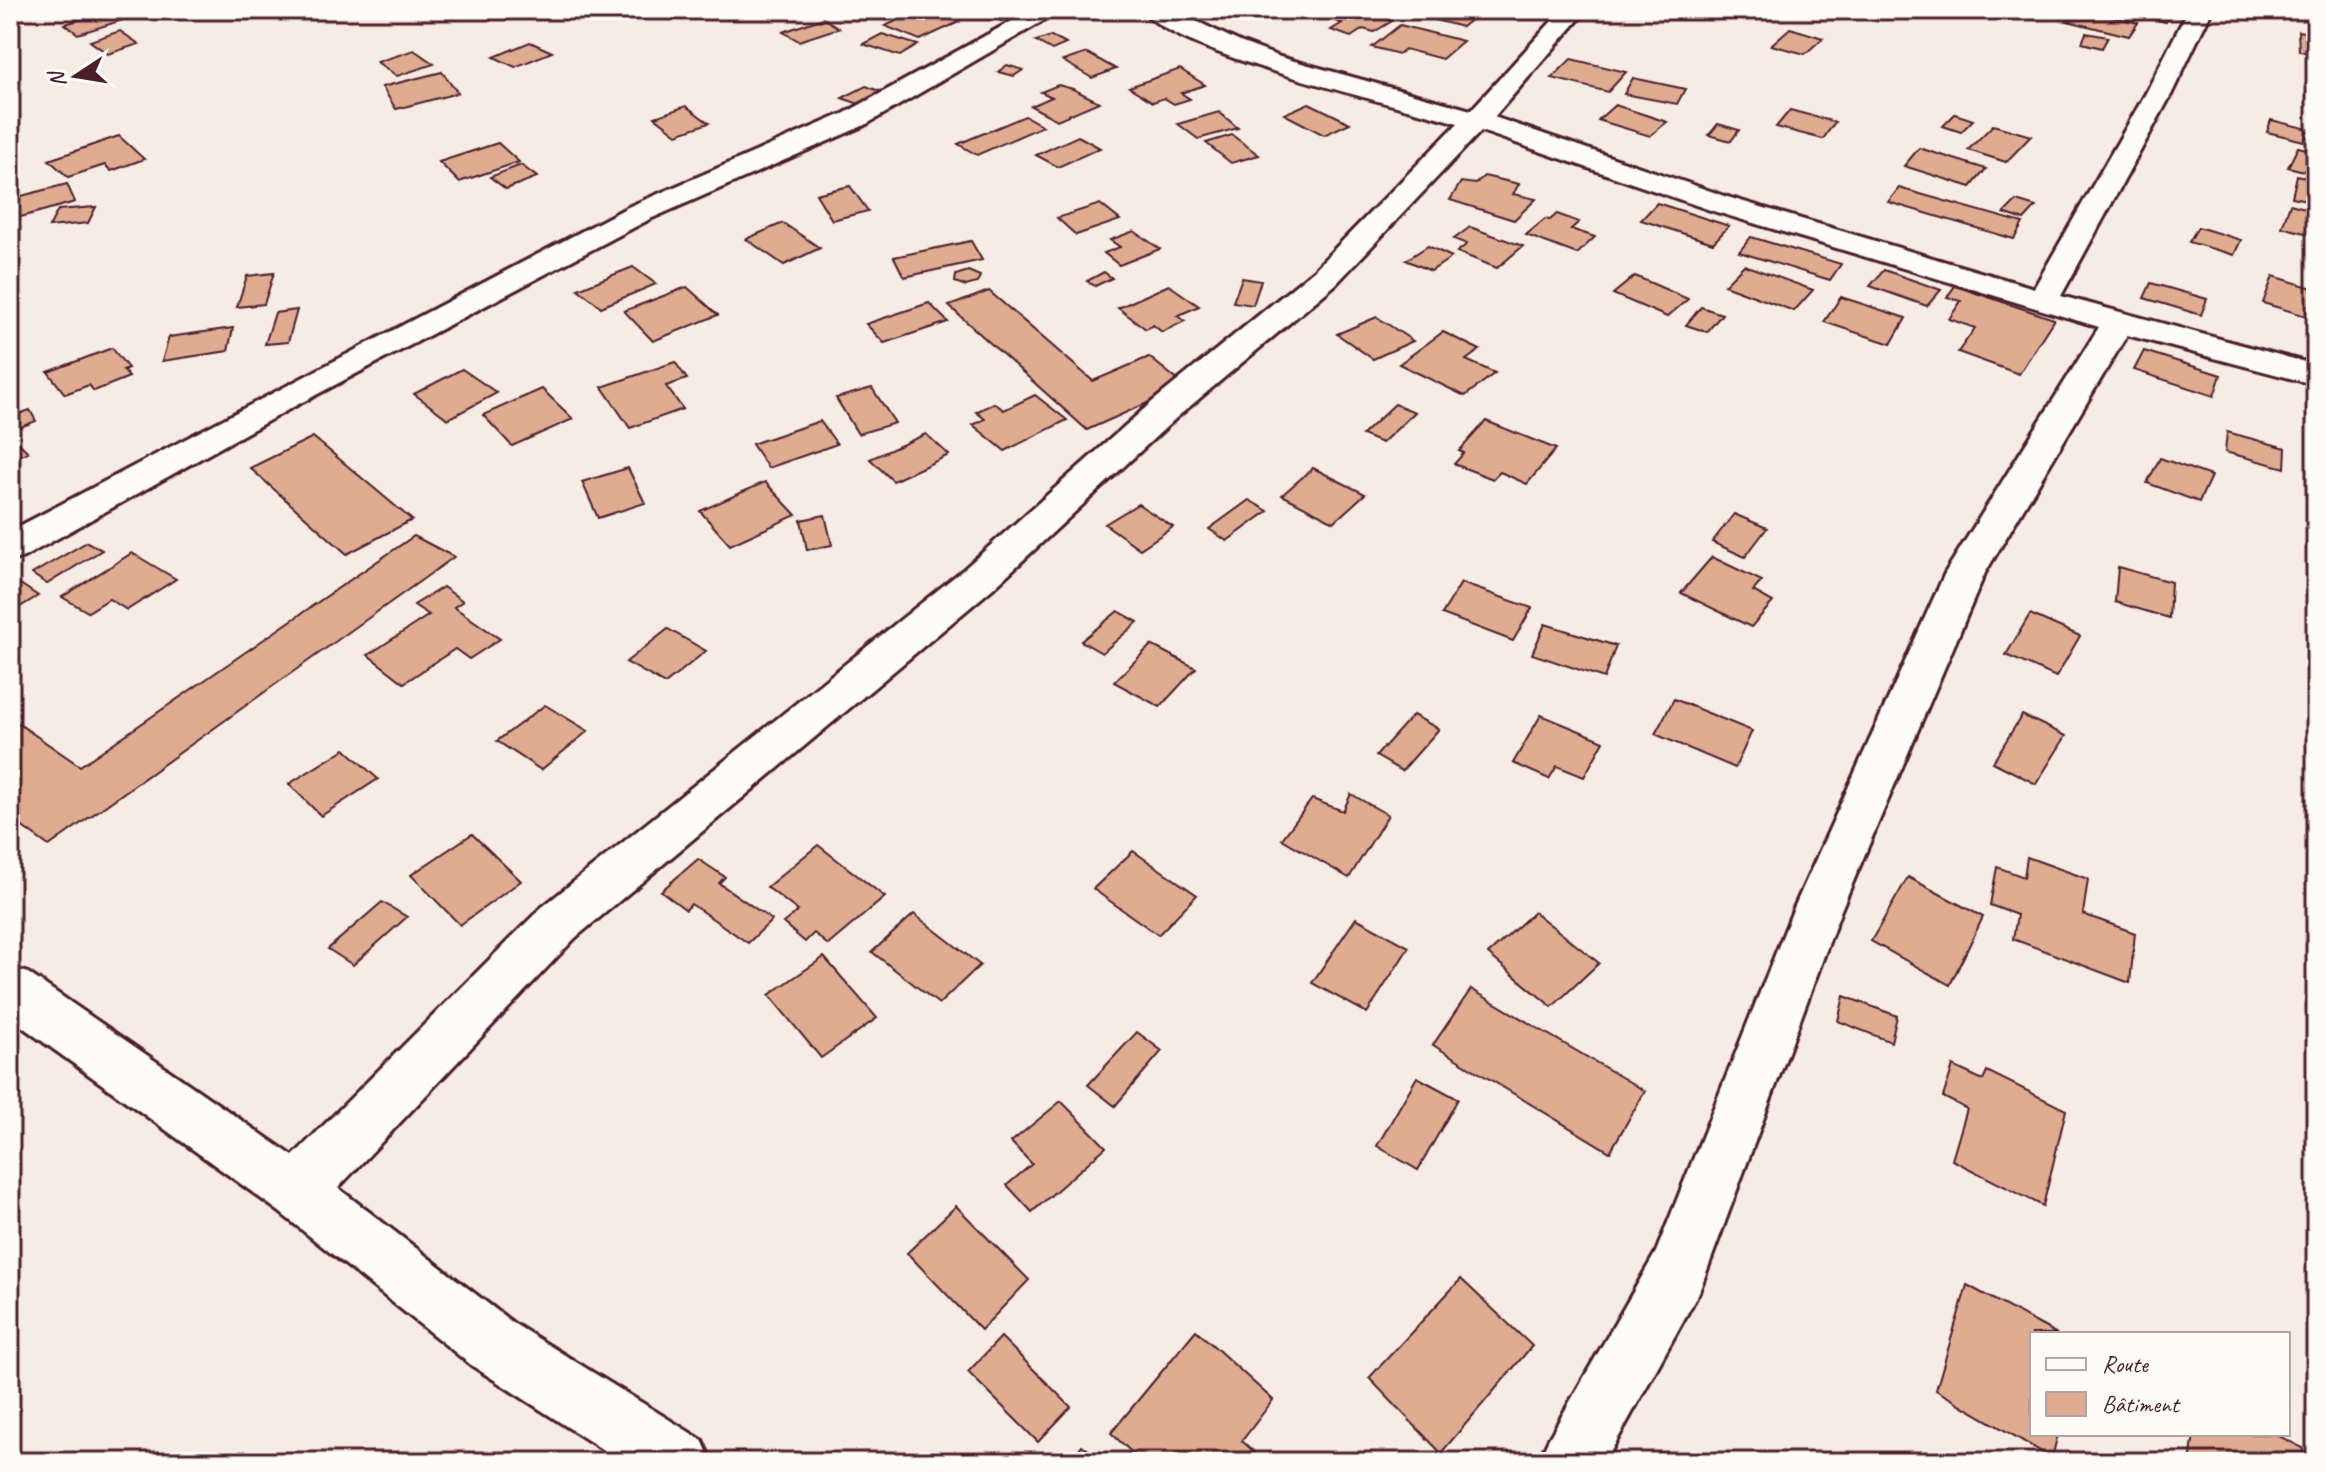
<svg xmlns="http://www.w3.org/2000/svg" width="2326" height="1472" font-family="Caveat,sans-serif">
<rect width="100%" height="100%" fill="#f7ece3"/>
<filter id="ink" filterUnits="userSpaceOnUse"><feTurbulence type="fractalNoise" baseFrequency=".0125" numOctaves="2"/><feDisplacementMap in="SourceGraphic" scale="16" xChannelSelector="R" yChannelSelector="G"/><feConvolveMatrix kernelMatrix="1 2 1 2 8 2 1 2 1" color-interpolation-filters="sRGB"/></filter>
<g filter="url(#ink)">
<g fill="#dfac92" stroke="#4a1f2b" stroke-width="2">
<polygon points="920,10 927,10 959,22 920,40 885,26"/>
<polygon points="976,10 1018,10 1023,12 1001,21"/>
<polygon points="1347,10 1357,10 1392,21 1374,32 1363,29 1351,37 1331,30 1342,23 1331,20"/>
<polygon points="1447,10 1478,10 1482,11 1462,27 1435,20"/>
<polygon points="2075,10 2085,10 2138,23 2129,36 2067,21"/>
<polygon points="2113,10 2171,10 2166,22"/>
<polygon points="110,11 123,20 78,34 65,24"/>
<polygon points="823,18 839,28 799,41 783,32"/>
<polygon points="1400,25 1463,41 1442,59 1405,49 1399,54 1372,47"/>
<polygon points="1790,28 1823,38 1805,54 1771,45"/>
<polygon points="120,31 139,44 108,54 90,41"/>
<polygon points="2298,31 2316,34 2316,54 2299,51"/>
<polygon points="2086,33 2108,37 2102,48 2082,43"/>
<polygon points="882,34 918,45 900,56 863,44"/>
<polygon points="1051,36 1066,44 1052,50 1036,41"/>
<polygon points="530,42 552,52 515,67 494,57"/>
<polygon points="414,50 434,64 397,76 377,62"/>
<polygon points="1087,53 1116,69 1092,78 1063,61"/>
<polygon points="1571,59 1626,72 1608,92 1552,78"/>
<polygon points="1007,65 1023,70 1014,76 998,72"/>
<polygon points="1180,69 1205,85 1181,93 1190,99 1174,104 1164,98 1153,102 1129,87"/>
<polygon points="442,72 458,93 396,109 382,87"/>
<polygon points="1633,78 1685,89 1677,104 1624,94"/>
<polygon points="1058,85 1073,89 1099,102 1057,120 1031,106 1052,97 1041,92"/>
<polygon points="866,86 882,92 859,104 842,98"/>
<polygon points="1309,103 1350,123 1324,135 1284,114"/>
<polygon points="1615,105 1667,122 1650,136 1598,120"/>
<polygon points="686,106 709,123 677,134 655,117"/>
<polygon points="1790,110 1835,122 1823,139 1776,127"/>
<polygon points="1219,112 1238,128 1198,139 1178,124"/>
<polygon points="1955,114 1973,120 1961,132 1943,126"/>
<polygon points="1025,116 1043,126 977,155 958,144"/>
<polygon points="2271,120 2308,129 2304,141 2267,132"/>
<polygon points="1718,124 1739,130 1731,141 1709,135"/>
<polygon points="1993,125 2031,136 2006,162 1968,150"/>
<polygon points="1232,135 1259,155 1231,163 1206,143"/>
<polygon points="119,136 144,159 111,171 105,165 68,177 49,160"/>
<polygon points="1078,136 1100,148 1058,167 1036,155"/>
<polygon points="498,143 519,162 459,182 439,162"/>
<polygon points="2298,147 2316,151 2316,174 2288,167"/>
<polygon points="1919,148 1986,169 1971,187 1904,166"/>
<polygon points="521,165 537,177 506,189 490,177"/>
<polygon points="2297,175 2316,180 2316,202 2292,197"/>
<polygon points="1484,176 1519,184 1513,194 1536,199 1514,220 1450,200 1461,182 1475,184"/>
<polygon points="67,184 75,202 10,220 10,199"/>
<polygon points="850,186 868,211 832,220 816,194"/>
<polygon points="1899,188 2023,223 2014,239 1888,202"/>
<polygon points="2016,201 2036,207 2024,220 2004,213"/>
<polygon points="1657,203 1729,226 1713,243 1641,220"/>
<polygon points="1100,204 1120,220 1076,235 1057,218"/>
<polygon points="2290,204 2316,211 2316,236 2282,227"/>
<polygon points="96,207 88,223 49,227 58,210"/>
<polygon points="1557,214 1579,222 1571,229 1595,237 1577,254 1526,235 1545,219 1550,220"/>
<polygon points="783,223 820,248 784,265 746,239"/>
<polygon points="1470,227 1523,246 1497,268 1457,252 1467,244 1454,239"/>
<polygon points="2198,227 2241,240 2234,255 2189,242"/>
<polygon points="1134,231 1160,249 1119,265 1104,253 1120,247 1110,240"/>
<polygon points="1751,237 1841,264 1830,280 1739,252"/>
<polygon points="971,241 982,260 904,277 894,257"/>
<polygon points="1428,246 1452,257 1431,271 1406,260"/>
<polygon points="1744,265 1813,290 1794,311 1724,285"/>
<polygon points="633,267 656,284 601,307 578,289"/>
<polygon points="1884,270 1941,290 1927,306 1870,286"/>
<polygon points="968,271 980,276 977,283 966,286 955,282 956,275"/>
<polygon points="1104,272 1112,278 1095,286 1087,281"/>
<polygon points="274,273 264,304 237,307 247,276"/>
<polygon points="1635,276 1688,299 1667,317 1613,294"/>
<polygon points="2273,276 2316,289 2316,319 2263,303"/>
<polygon points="1242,278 1261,281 1253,305 1233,302"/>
<polygon points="2151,283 2207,299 2201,315 2144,298"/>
<polygon points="1169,285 1199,306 1177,316 1185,321 1162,332 1153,325 1146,329 1118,308"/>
<polygon points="1955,286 2054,319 2019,374 1958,352 1975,328 1949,319 1961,301 1947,297"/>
<polygon points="687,287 718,315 653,341 624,311"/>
<polygon points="989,291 1093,381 1149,357 1185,386 1087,430 949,306"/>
<polygon points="1841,297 1906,318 1891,344 1824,322"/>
<polygon points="929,303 948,322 884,343 866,324"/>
<polygon points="1701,307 1722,314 1707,332 1686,325"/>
<polygon points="297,310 288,342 265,344 275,313"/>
<polygon points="1377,317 1413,341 1373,359 1337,334"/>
<polygon points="233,328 228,351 162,361 169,337"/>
<polygon points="1443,332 1480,350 1466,360 1495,373 1465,396 1399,364"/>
<polygon points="112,348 128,368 123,370 129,377 94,391 89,385 65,394 48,372"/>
<polygon points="2144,351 2221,375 2214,396 2134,370"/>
<polygon points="675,362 687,379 666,386 683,409 630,428 602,387"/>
<polygon points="462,369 497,393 448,419 414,394"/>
<polygon points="872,388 895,423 858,434 836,398"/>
<polygon points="542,389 573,419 512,446 483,415"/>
<polygon points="1035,395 1067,420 1005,451 973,425 985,419 976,412 994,403 1004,410"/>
<polygon points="1395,404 1415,412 1382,443 1362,435"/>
<polygon points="30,410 36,421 10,431 10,417"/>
<polygon points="820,421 837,444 768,468 752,444"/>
<polygon points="1486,421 1556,449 1527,484 1500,472 1493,479 1454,464 1464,453 1459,451"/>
<polygon points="2227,432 2286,448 2285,468 2225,452"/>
<polygon points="926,434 949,455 893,481 870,459"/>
<polygon points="313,437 412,520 347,554 250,468"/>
<polygon points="17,441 28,452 10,460 10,444"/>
<polygon points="2160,458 2211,476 2199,502 2147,483"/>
<polygon points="628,468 645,503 598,518 582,482"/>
<polygon points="1313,468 1365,494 1334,522 1282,495"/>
<polygon points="765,482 796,515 730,545 700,511"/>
<polygon points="1249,500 1268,511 1227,541 1209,529"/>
<polygon points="1138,504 1173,527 1140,549 1105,524"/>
<polygon points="1734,514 1767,528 1745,557 1712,542"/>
<polygon points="825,515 832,545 807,550 801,520"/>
<polygon points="414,536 454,557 49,846 10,818 10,718 80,766"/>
<polygon points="87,542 102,550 47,584 32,574"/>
<polygon points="132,553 176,579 127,610 109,599 88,612 62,597"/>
<polygon points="1712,557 1762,581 1753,591 1773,602 1751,627 1681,593"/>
<polygon points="2118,567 2171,582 2169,618 2115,602"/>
<polygon points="10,577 38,596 10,613"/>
<polygon points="1461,583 1532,608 1513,641 1442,614"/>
<polygon points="443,587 463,601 454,607 500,639 469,659 455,649 404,683 368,655 429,615 414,605"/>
<polygon points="1118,611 1138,622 1102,653 1081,641"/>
<polygon points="2030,614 2080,636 2056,677 2006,655"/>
<polygon points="1545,624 1616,646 1604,678 1532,654"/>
<polygon points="668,629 706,651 665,684 626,662"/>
<polygon points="1151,645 1196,668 1160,707 1114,682"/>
<polygon points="1674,699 1752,731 1735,768 1655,734"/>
<polygon points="545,705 588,731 541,770 497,741"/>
<polygon points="1413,715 1439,729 1402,771 1376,756"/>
<polygon points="1541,715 1604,741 1584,777 1557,766 1549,779 1513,763"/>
<polygon points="2022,715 2066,736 2036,784 1993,762"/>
<polygon points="345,749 378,779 321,816 289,784"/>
<polygon points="1351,794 1388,815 1349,878 1282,839 1312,799 1343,811"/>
<polygon points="472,834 521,881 460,925 411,875"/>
<polygon points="818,845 885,897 828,945 814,933 805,942 783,923 798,911 767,887"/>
<polygon points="1133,851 1197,895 1158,935 1093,889"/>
<polygon points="2027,857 2088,879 2083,914 2135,933 2130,983 2013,939 2017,915 1990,905 1997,867 2024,877"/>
<polygon points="698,859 725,877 719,883 772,920 748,943 691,904 686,910 661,891"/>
<polygon points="1908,877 1983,917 1950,985 1871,941"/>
<polygon points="382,902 407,917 353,965 328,949"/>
<polygon points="1534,912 1599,963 1552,1007 1488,954"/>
<polygon points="914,914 980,965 939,1004 872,952"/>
<polygon points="1356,918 1409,947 1367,1013 1312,983"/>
<polygon points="824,957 877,1018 821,1058 769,995"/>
<polygon points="1471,989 1645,1091 1610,1152 1433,1045"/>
<polygon points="1844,996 1897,1016 1891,1042 1838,1021"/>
<polygon points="1137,1032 1162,1051 1115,1106 1088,1085"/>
<polygon points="1953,1066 1983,1080 1987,1071 2066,1110 2043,1206 1952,1160 1967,1109 1943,1097"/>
<polygon points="1417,1077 1458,1099 1418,1170 1377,1146"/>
<polygon points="1061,1101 1106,1147 1032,1212 1007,1185 1032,1164 1011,1142"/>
<polygon points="956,1206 1029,1280 981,1330 907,1253"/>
<polygon points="1461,1279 1532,1346 1441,1453 1369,1378"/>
<polygon points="1967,1285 2057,1334 2032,1334 2032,1434 2058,1434 2052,1458 1936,1390"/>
<polygon points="1196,1330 1273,1400 1242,1441 1265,1462 1142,1462 1111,1433"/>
<polygon points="1001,1337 1071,1407 1038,1442 968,1372"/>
<polygon points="2194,1434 2275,1434 2303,1448 2302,1462 2190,1462"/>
<polygon points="1082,1445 1104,1462 1070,1462"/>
</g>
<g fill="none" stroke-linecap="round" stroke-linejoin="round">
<defs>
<g id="minor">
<polygon points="1032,10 1062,10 865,125 650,219 293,407 24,557 10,561 10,531 628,207 845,113"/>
<path d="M1143 10H1173L1240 42 1280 57 1471 110 1562 10H1587L1494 117 1734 199 2034 288 2146 93 2188 10H2212L2172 93 2061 296 2316 365V385L2127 335 1985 573 1841 910 1699 1292 1605 1462H1538L1548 1440 1656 1252 1793 910 1945 573 2099 327 1713 211 1481 131 1336 284 1176 418 992 589 575 938 338 1188 513 1323 702 1440 712 1462H622L471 1365 277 1210 10 1018V967L28 973 293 1156 541 908 964 569 1152 402 1314 270 1458 123C1397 104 1173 54 1143 10Z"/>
</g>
</defs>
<use href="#minor" stroke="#4a1f2b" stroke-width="6"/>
<use href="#minor" fill="#fdfcf7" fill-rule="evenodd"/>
</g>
</g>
<rect width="2326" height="1472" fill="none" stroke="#fdfcf7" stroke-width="40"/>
<rect x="20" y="20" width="2286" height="1432" fill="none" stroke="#4a1f2b" stroke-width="3" filter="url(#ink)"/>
<rect x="2030" y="1332" width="260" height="104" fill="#fdfcf7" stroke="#b5a4a5" stroke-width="2"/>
<rect x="2046" y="1358" width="40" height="12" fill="#fdfcf7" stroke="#b5a4a5" stroke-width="2"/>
<text x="2102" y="1372" font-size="24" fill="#4a1f2b">Route</text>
<rect x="2046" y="1392" width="40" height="24" fill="#dfac92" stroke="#b5a4a5" stroke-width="2"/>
<text x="2102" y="1412" font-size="24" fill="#4a1f2b">Bâtiment</text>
<g transform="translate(76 76) rotate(258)" stroke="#fdfcf7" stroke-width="6" paint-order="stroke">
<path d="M0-6L14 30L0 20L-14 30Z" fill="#4a1f2b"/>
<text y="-12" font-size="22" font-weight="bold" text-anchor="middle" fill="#4a1f2b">N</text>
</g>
</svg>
